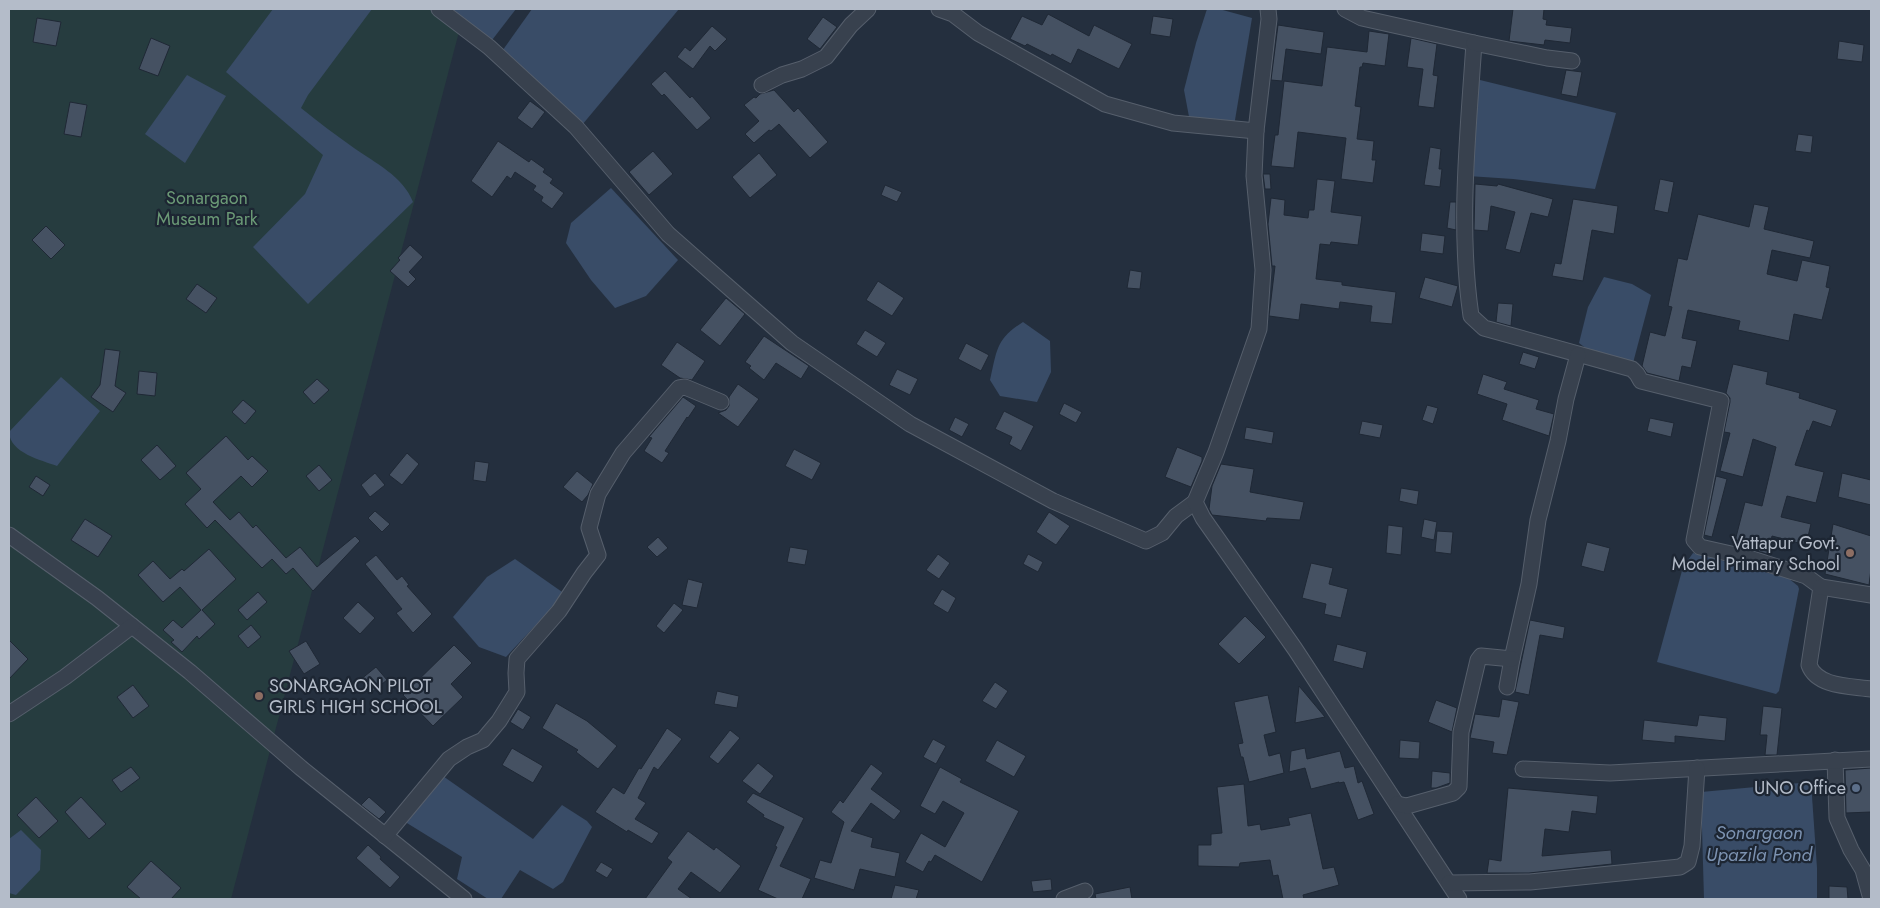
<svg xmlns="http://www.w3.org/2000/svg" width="1880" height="908" font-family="Jost,sans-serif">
<rect width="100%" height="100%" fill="#242f3e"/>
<polygon fill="#263c3f" points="9,9 465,9 231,899 9,899"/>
<g fill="#394c67">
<path d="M273 9H372L308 95 301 108C318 122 336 135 354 148 375 163 403 176 413 202L308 304 253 247 305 194 323 155 226 72Z"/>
<polygon points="442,9 516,9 489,44"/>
<polygon points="532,9 679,9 582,125 500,54"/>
<polygon points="1207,9 1219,9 1252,18 1234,126 1190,122 1184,90 1196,43"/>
<polygon points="187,75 226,96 185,163 145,134"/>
<polygon points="1480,80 1616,113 1595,189 1513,179 1468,176 1474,82"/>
<polygon points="611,188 678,260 646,296 615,308 591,280 566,243 571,223"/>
<polygon points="1604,277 1632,284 1651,295 1633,363 1600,359 1579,343 1588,307"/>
<path d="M1023 322 1050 341 1051 372 1037 402 1000 396 990 380C997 350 996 339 1023 322Z"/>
<path d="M61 377 100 411 57 466C41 460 10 453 9 432Z"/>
<polygon points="1693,553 1788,578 1798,586 1799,589 1779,691 1776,694 1657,662 1683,567"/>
<polygon points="515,559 565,594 506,657 479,647 453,617 487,577"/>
<polygon points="440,774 533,839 562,805 587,821 592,827 563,882 553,889 520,870 501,899 488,899 457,879 462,857 402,820"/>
<polygon points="1811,782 1817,868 1817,899 1704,899 1701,792"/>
<polygon points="21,830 41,850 40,870 16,895 9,893 9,839"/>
</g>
<g fill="#455162" stroke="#1f2835">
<polygon points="1513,9 1544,9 1543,19 1547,20 1546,25 1572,28 1570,43 1545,40 1544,45 1509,41"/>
<polygon points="1048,14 1089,36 1094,25 1132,44 1119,69 1078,49 1071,64 1052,54 1051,56 1027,44 1025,46 1010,39 1022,16 1042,25"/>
<polygon points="1153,16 1173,19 1170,37 1150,34"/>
<polygon points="823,17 837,27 820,49 807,39"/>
<polygon points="37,18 61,22 56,46 33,42"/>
<polygon points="1278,25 1324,32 1321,54 1286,49 1282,81 1271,80"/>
<polygon points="712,26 727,39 715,51 710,46 693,69 677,57 685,47 690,51"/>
<polygon points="1369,31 1389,34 1385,66 1363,63 1362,67 1360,67 1355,106 1361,107 1357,139 1374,141 1372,160 1376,160 1373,183 1341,179 1346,138 1298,132 1294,168 1271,166 1275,135 1278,135 1284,81 1322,86 1327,47 1367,52"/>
<polygon points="151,38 170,46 158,76 139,69"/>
<polygon points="1411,38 1437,44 1433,75 1438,76 1434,108 1418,106 1423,69 1407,67"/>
<polygon points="1839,41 1864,45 1862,62 1837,59"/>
<polygon points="1566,70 1582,72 1577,97 1561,94"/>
<polygon points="665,71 690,98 692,96 711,118 697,130 664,94 662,96 651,84"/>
<polygon points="774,90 794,112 798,108 828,142 810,158 779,124 771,131 769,130 754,143 745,134 759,121 744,105 754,97 756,98 760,94"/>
<polygon points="530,101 545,112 532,129 517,118"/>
<polygon points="70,102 87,105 81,137 64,134"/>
<polygon points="1798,134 1813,136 1811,153 1795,151"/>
<polygon points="498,141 529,162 531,159 545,169 543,172 553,179 550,183 564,193 552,209 541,201 543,197 533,190 536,186 515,172 511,179 507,176 492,197 471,181"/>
<polygon points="1430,147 1441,149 1439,169 1442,169 1440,187 1424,185"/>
<polygon points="653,151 673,174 649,195 629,172"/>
<polygon points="759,153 777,175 750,198 732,177"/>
<polygon points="1263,174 1270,174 1271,189 1265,189"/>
<polygon points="1317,179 1335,181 1331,212 1362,216 1358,245 1331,242 1330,245 1320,244 1316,279 1342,282 1342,285 1396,292 1392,324 1370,322 1372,306 1340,302 1339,309 1301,304 1299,320 1269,316 1275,266 1272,266 1268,224 1271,198 1285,200 1284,215 1308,218 1309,210 1314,210"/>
<polygon points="1660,179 1674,182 1668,213 1654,210"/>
<polygon points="1475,184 1497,186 1498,184 1553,199 1548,217 1531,213 1520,253 1505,249 1515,212 1491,206 1488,231 1474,230"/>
<polygon points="885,185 902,192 897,202 881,195"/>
<polygon points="1573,199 1618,206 1614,234 1592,230 1583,281 1552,276 1555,263 1561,264"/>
<polygon points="1450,202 1456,202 1456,230 1447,228"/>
<polygon points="1754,204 1769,207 1764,229 1814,241 1810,258 1772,250 1767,274 1797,281 1802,260 1830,266 1826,287 1830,288 1822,320 1794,314 1789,341 1738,330 1740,321 1688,310 1682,338 1697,341 1691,368 1682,366 1679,381 1647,373 1642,366 1650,332 1665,336 1672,307 1668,306 1678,258 1687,260 1698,214 1749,227"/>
<polygon points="46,226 65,245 51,259 32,240"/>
<polygon points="1422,233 1445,236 1443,254 1420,251"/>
<polygon points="410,245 423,257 409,272 416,279 408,287 390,271 400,260 398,258"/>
<polygon points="1130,270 1142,272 1140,289 1127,288"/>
<polygon points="1425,277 1458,286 1452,307 1419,298"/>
<polygon points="878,281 904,298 892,316 866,300"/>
<polygon points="197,284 217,298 206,313 186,299"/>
<polygon points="726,298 745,314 720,346 700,330"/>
<polygon points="1498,303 1513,304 1511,326 1496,322"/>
<polygon points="865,330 886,343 877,357 856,344"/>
<polygon points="764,336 809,366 801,379 776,363 764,380 749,368 751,366 745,362"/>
<polygon points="677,342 705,361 692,380 680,378 661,365"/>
<polygon points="966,343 989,355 981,371 958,359"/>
<polygon points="105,349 120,351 115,386 126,393 113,412 91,397 100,385"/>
<polygon points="1523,352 1539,357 1535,369 1519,364"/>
<polygon points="1733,364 1768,372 1766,384 1800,393 1799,398 1837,410 1831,427 1813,421 1809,431 1807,430 1795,465 1824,472 1816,503 1787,496 1781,517 1811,524 1806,545 1772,536 1768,554 1734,545 1745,502 1762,506 1776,447 1753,439 1743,477 1720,471 1730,433 1724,432 1730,402 1730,398 1726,393"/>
<polygon points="897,369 918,379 910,395 889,385"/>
<polygon points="139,371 157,373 155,396 137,394"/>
<polygon points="1483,374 1507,382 1504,389 1539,400 1536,409 1554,414 1549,436 1502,420 1507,404 1477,394"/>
<polygon points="317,379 329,390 314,404 303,392"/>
<polygon points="738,384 759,399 738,427 718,413 726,410 729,406 729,397"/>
<polygon points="683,397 696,406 688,418 687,417 665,451 669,453 662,463 644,451 652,438 649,437"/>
<polygon points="243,400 256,411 245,424 232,412"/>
<polygon points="1064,403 1082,412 1076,423 1059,414"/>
<polygon points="1427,405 1438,408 1433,424 1422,420"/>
<polygon points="1004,411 1034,426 1021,451 1009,444 1012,437 995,429"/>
<polygon points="955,417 969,424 962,437 949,430"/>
<polygon points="1650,418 1674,423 1671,437 1647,431"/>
<polygon points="1362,421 1383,425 1380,438 1359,434"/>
<polygon points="1246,427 1274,432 1272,444 1244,439"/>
<polygon points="226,436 248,460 252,456 268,471 252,487 241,476 213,502 230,520 239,512 253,528 256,525 286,558 300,547 317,567 355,536 360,541 313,591 293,568 286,574 272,559 262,568 215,520 207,528 185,504 201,489 186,473"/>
<polygon points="157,445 176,466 160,480 141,460"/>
<polygon points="1177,447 1202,457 1202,461 1191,487 1165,477"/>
<polygon points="794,449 821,463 812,480 785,466"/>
<polygon points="407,453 419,464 402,485 389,475"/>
<polygon points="475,461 489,463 486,482 473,480"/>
<polygon points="1221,464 1254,469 1250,492 1304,502 1300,520 1267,518 1266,521 1212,515 1209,509 1212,486"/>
<polygon points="319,465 332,480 319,491 306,476"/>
<polygon points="577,471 593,484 588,495 582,502 563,487"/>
<polygon points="375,473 385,485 370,497 361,485"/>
<polygon points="1842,473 1871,480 1871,505 1838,497"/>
<polygon points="36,476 50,485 43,496 29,487"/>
<polygon points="1716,476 1727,479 1712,537 1704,535"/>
<polygon points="1401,488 1419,491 1417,505 1399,501"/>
<polygon points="375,511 390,524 382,532 368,518"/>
<polygon points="1049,512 1070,526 1056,545 1036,532"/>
<polygon points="85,519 112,536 98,557 71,540"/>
<polygon points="1424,519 1437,522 1434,540 1421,537"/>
<polygon points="1833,524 1871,536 1871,569 1869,585 1825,574"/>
<polygon points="1388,525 1403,527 1401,555 1386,553"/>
<polygon points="1437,531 1453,532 1451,554 1435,552"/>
<polygon points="658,537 668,548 657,557 647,547"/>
<polygon points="1587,542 1610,548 1604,572 1581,566"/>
<polygon points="790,547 808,550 805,565 787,562"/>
<polygon points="209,549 236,579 202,610 215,624 199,639 197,636 182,652 171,642 174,640 163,630 173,620 182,628 201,610 180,587 163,602 138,575 153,561 170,579 182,569 184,571"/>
<polygon points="938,554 950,563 939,579 926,570"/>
<polygon points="1028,554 1043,562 1038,572 1023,564"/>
<polygon points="376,555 397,580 402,576 409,585 407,586 432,614 413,633 396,613 402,609 365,564"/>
<polygon points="1311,563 1333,568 1329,584 1348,589 1341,618 1324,614 1326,604 1302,598"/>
<polygon points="688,579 703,583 697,608 682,605"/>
<polygon points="942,589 956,598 948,613 933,604"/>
<polygon points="258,592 267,602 247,620 238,610"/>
<polygon points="358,602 375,618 360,634 343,618"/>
<polygon points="674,603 683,610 664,633 656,626"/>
<polygon points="1245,616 1266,637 1239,664 1218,644"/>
<polygon points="1530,620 1565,627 1563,639 1540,635 1529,695 1515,692"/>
<polygon points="251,625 261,637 248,648 238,636"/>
<polygon points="9,640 28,659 9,679"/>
<polygon points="306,641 320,664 304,674 289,651"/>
<polygon points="1337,644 1367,652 1363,669 1333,661"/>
<polygon points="454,645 472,663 451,684 463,697 433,726 403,695"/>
<polygon points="376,667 387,680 372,692 360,680"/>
<polygon points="995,682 1008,691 996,709 982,701"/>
<polygon points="133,685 149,706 133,718 117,697"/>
<polygon points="1299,686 1325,717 1295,723"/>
<polygon points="717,691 739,696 737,708 714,704"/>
<polygon points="1268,695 1276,732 1264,735 1269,756 1280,753 1284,773 1249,782 1243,757 1241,757 1238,744 1243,743 1234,702"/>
<polygon points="1502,699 1519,702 1507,755 1492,753 1494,742 1470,738 1475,714 1499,717"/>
<polygon points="1436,700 1457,708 1452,732 1428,722"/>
<polygon points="556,703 587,721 617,746 598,769 576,752 578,750 542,728"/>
<polygon points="1763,706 1782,708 1777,755 1765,755 1767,735 1760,735"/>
<polygon points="518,709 531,717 523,730 510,722"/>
<polygon points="1699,715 1727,718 1725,741 1675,736 1675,743 1642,740 1644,720 1697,726"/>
<polygon points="667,728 682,739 658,770 654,767 638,798 646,803 635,819 659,833 652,844 628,830 627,832 595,812 613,787 624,794 639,768 641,769"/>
<polygon points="730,730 740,738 718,764 709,757"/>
<polygon points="933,739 946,746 936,764 923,757"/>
<polygon points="997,740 1026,756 1014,777 985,761"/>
<polygon points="1400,740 1420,742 1419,759 1399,758"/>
<polygon points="512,748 543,766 533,783 502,765"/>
<polygon points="1305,748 1307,759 1340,751 1345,768 1354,766 1358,783 1362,781 1374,814 1358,820 1344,782 1339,783 1339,782 1311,789 1305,768 1289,772 1291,751"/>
<polygon points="758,763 774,776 760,794 742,781"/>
<polygon points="871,764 883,773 871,789 901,811 894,820 871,803 851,831 873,838 871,847 900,853 895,877 860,869 854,890 814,878 820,860 831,863 844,822 831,812 840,800 843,803"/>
<polygon points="131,767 140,778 121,792 112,780"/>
<polygon points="940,767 962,779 960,782 1019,811 982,882 935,855 931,862 929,861 923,872 905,862 921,833 945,847 964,813 943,801 935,814 920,806"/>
<polygon points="1871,768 1871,812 1846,813 1845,770"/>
<polygon points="1432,771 1450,773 1450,783 1436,788 1431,788"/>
<polygon points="1244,784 1248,826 1260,824 1261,830 1290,825 1288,818 1311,813 1323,869 1334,867 1339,885 1303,895 1304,899 1283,899 1278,875 1273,876 1270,860 1240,863 1239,867 1198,866 1198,845 1211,845 1211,834 1222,833 1217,787"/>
<polygon points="1508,788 1598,796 1596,814 1572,811 1569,832 1545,829 1542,856 1611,850 1612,864 1529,873 1487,873 1489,859 1501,861"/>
<polygon points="753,793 804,818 780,866 811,879 802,899 778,899 758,890 777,847 775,846 784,827 763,817 764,815 746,802"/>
<polygon points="36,797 58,821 39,838 17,815"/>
<polygon points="81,797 106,824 89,839 65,812"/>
<polygon points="369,797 386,812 379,819 361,805"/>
<polygon points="688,831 714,850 716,847 741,866 720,893 691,872 678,889 692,899 645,899 672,862 667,858"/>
<polygon points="368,845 381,857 380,859 400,877 390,888 356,858"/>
<polygon points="151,861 181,888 171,899 141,899 127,887"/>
<polygon points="601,862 613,869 607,878 595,871"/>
<polygon points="1051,879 1052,890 1033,892 1031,881"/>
<polygon points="895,885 919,890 916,899 891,899"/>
<polygon points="1829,886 1847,887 1848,899 1829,899"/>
<polygon points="1130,887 1132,899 1096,899 1095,894"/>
</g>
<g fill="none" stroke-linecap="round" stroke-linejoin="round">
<defs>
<g id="minor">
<polyline points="439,9 489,47 576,127 668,234 792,343 910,424 1053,501 1146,541 1162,533 1176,516 1195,502"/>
<polyline points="939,9 953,14 978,33 1105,104 1173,123 1256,131"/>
<polyline points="1268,9 1269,19 1256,131 1254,176 1263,270 1259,329 1216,452 1195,502 1203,518 1295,649 1459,899"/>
<path d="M1345 9 1362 18 1474 43C1468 134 1458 226 1471 316L1484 328 1632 369 1637 374 1641 381 1721 401 1694 540 1700 547 1749 558 1806 576 1821 587 1809 665C1817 687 1850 686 1871 689"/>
<polyline points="1474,43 1547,58 1572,61"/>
<polyline points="762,85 782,75 802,69 826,57 851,25 868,9"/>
<polyline points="9,535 97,598 190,672 301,768 464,899"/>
<polyline points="1821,587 1871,595"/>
<polyline points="1507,687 1512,659 1529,584 1538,520 1558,441 1566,399 1578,355"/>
<polyline points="9,714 65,677 132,626"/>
<polyline points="1835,760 1837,818 1851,850 1863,870 1871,899"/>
<polyline points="1523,769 1610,773 1871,759"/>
<polyline points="1397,804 1407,806 1453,793 1459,787 1461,732 1478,660 1481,656 1512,659"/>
<polyline points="385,836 449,759 467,747 483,740 499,721 517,692 516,673 517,659 559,611 584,573 598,555 589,528 598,494 623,453 679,388 685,387 721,402"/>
<polyline points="1449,883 1530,882 1680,867 1688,862 1692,846 1697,768"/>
<polyline points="1064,899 1085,891"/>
</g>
</defs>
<use href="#minor" stroke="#565f6c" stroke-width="17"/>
<use href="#minor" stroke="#38414e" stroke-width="15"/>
</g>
<g fill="#8d6e63" stroke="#1d2633" stroke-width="2">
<circle cx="1850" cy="553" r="5"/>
<circle cx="259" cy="696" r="5"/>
</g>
<circle fill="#5c6f8a" stroke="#1d2633" stroke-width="2" cx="1856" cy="788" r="5"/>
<g text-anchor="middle" stroke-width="4.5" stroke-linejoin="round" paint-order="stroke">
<g font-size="18" fill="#6b9a76" stroke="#1d2633">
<text x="207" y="204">Sonargaon<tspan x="207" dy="21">Museum Park</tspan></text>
</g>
<g font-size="18" fill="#b4bcc9" stroke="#1d2633" text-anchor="end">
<text x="1840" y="549">Vattapur Govt.<tspan x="1840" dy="21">Model Primary School</tspan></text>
<text x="269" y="692" text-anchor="start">SONARGAON PILOT<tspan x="269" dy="21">GIRLS HIGH SCHOOL</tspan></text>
<text x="1846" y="794">UNO Office</text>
</g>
<g font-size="19" font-style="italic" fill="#7c92b1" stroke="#1d2633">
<text x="1759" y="839">Sonargaon<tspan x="1759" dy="22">Upazila Pond</tspan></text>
</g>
</g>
<rect width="1880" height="908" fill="none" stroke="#b4bcc9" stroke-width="20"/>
</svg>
